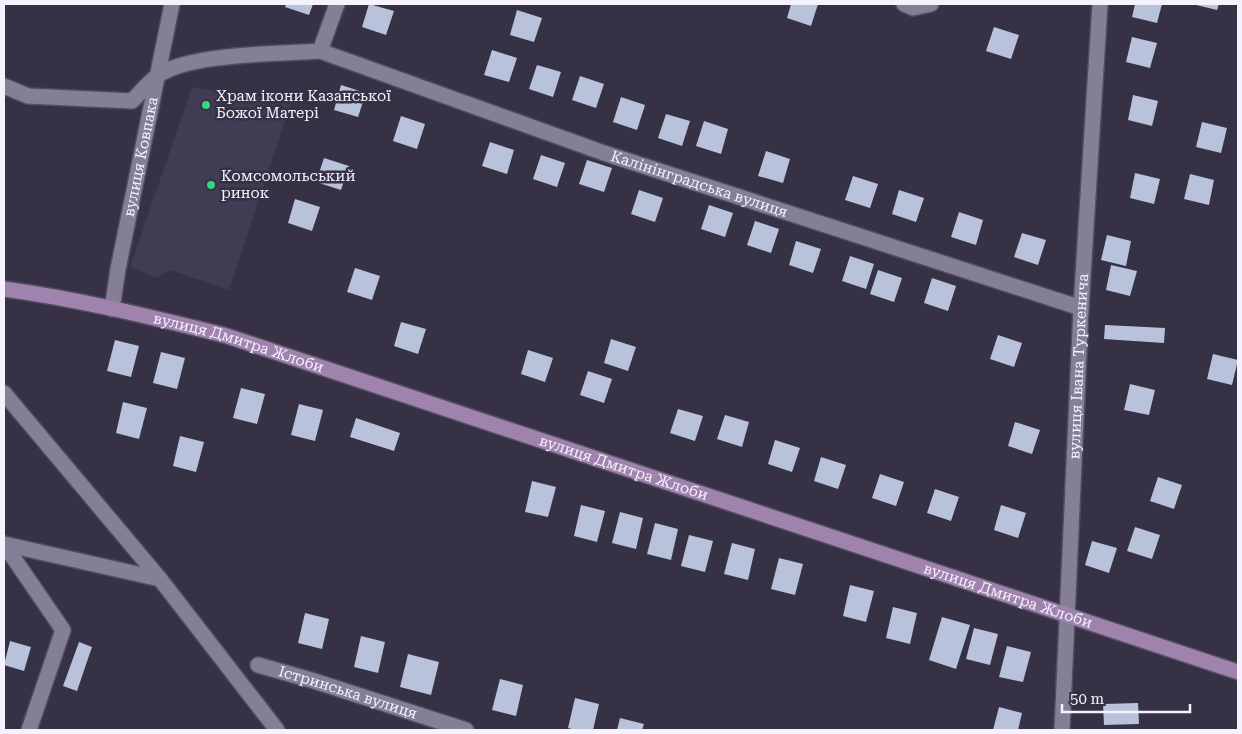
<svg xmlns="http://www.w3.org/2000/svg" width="1242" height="734" font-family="'Roboto Serif',serif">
<rect width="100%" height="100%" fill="#363145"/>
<polygon fill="#413b54" points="192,87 291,103 229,290 170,270 157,278 130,267"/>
<g fill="#b8c2da">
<polygon points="286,4 313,4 309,15 285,7"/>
<polygon points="369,4 394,11 386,35 362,27"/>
<polygon points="791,4 818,4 811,26 787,18"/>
<polygon points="1135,4 1162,4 1157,23 1132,17"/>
<polygon points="1192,4 1219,4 1217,10"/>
<polygon points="517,10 542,18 534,42 510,35"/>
<polygon points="994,27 1019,35 1011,59 986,51"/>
<polygon points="1132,37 1157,43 1150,68 1126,62"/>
<polygon points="492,50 517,58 509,82 484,75"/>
<polygon points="537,65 561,72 553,97 529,89"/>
<polygon points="580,76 604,84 596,108 572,100"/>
<polygon points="341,85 366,93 358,117 334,110"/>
<polygon points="1133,95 1158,101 1152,126 1128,120"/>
<polygon points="621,97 645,105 637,130 613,122"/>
<polygon points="666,114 690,121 682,146 658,138"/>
<polygon points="401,116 425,124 417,149 393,141"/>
<polygon points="704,121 728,129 721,154 696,146"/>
<polygon points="1202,122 1227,128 1221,153 1196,147"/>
<polygon points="490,142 514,150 507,174 482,166"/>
<polygon points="766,151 790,159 783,183 758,176"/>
<polygon points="541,155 565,163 557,187 533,179"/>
<polygon points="324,158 349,166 341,190 316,182"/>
<polygon points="587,160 612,168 604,192 579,184"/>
<polygon points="1135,173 1160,179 1154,204 1130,198"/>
<polygon points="1190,174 1214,180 1209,205 1184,199"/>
<polygon points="853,176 878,184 870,208 845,200"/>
<polygon points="639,190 663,198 655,222 631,214"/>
<polygon points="899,190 924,198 916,222 892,214"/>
<polygon points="295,199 320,207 312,231 288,223"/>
<polygon points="709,205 733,213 725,237 701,229"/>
<polygon points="959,212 983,220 976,245 951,237"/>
<polygon points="755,221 779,229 771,253 747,245"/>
<polygon points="1022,233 1046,240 1038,265 1014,257"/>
<polygon points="1107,235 1131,241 1126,266 1101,260"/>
<polygon points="796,241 821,249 813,273 789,265"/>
<polygon points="850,256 874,264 866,289 842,281"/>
<polygon points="1111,265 1137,271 1130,296 1106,290"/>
<polygon points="355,268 380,276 372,300 347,292"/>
<polygon points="878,270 902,278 894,302 870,294"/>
<polygon points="932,278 956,286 948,311 924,303"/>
<polygon points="401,322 426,329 418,354 394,346"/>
<polygon points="1105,325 1165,328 1164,343 1104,339"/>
<polygon points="998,335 1022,343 1014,367 990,359"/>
<polygon points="611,339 636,347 628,371 604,363"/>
<polygon points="115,340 139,346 131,377 107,371"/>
<polygon points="528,350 553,358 545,382 521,374"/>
<polygon points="161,352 185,358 177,389 153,383"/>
<polygon points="1213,354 1238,360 1232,385 1207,379"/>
<polygon points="588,371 612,379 604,403 580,395"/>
<polygon points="1130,384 1155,390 1149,415 1124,410"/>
<polygon points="241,388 265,394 257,424 233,418"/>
<polygon points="123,402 147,408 139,439 116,433"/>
<polygon points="299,404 323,410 315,441 291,435"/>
<polygon points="678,409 703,416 695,441 670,433"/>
<polygon points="725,415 749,422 742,447 717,439"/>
<polygon points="356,418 400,433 394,451 350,437"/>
<polygon points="1015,422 1040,430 1032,454 1008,446"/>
<polygon points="180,436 204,442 196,472 173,466"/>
<polygon points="775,440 800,448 792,472 768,464"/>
<polygon points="821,457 846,465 838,489 814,481"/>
<polygon points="880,474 904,482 896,506 872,498"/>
<polygon points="1158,477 1182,485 1174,509 1150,501"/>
<polygon points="532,481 556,487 548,517 525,512"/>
<polygon points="935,489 959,497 951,521 927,513"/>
<polygon points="581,505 605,511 597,542 574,536"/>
<polygon points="1001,505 1026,513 1018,538 994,530"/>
<polygon points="620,512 643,518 636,549 612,543"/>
<polygon points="655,523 678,529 671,560 647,554"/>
<polygon points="1135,527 1160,535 1152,559 1127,551"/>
<polygon points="689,535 713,541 705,572 681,566"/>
<polygon points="1092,541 1117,548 1109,573 1085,565"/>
<polygon points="732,543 755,549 748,580 724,574"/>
<polygon points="779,558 803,564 795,595 771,589"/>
<polygon points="850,585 874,591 866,622 843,616"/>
<polygon points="893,607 917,613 910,644 886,638"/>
<polygon points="305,613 329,619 322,649 298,643"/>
<polygon points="942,617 970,625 956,669 929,660"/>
<polygon points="974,628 998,634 990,665 966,659"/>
<polygon points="361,636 385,642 378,673 354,667"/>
<polygon points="10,641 31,647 24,671 4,665"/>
<polygon points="79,642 92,647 77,691 63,686"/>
<polygon points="1007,646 1031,652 1023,682 999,677"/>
<polygon points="408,654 439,662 431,695 400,687"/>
<polygon points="500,679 523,685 516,716 492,710"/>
<polygon points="575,698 599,704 593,730 575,730 568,728"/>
<polygon points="1138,703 1139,724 1104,725 1103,704"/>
<polygon points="999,707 1022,713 1018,730 993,730"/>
<polygon points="620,718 644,724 642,730 617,730"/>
</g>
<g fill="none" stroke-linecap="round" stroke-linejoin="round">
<defs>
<g id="street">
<polyline points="904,4 913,8 931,4"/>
<path id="s1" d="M320 51 604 153 1081 308"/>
<path d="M4 86 28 96 132 101C139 94 147 84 156 77 186 53 280 54 320 51L337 4"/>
<path id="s2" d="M112 309 118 269 172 4"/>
<polyline points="4,393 160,579"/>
<polyline points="4,544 160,579 277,730"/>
<polyline points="4,544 63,630 29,730"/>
<path id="s3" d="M258 665 311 680 466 730"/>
<path id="s4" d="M1062 730 1081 308 1100 4"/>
</g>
<g id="secondary">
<path id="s5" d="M4 289C78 299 151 317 224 335L1238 672"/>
</g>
</defs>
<use href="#street" stroke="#514c5d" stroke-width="18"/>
<use href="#secondary" stroke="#514c5d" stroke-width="18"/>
<use href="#street" stroke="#847f96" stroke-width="15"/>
<use href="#secondary" stroke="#a082af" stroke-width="15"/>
</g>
<g fill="#35d881" stroke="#363145" stroke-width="2">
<circle cx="206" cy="105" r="5"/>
<circle cx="211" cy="185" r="5"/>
</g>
<g text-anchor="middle" stroke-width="5" stroke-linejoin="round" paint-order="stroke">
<g font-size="15" fill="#f5f2fd" stroke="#363145" text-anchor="start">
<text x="216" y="101">Храм ікони Казанської<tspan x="216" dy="17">Божої Матері</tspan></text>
<text x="221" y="181">Комсомольський<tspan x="221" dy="17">ринок</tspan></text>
</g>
<g font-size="15" fill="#f5f2fd" stroke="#363145">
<text dy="5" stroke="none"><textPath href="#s2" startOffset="155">вулиця Ковпака</textPath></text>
<text dy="5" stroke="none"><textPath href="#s1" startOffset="402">Калінінградська вулиця</textPath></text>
<text dy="5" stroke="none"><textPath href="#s5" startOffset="241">вулиця Дмитра Жлоби</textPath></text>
<text dy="5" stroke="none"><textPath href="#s4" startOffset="364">вулиця Івана Туркенича</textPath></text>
<text dy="5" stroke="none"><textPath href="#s5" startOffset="646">вулиця Дмитра Жлоби</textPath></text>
<text dy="5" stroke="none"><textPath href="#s5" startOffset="1051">вулиця Дмитра Жлоби</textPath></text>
<text dy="5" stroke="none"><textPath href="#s3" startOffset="94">Істринська вулиця</textPath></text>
</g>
</g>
<rect width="1242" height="734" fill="none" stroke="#f5f2fd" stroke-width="10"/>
<path d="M1062 704v8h128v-8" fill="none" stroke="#f5f2fd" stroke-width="2.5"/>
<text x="1070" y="704" font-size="15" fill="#f5f2fd" stroke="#363145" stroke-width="4" paint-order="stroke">50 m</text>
</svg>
